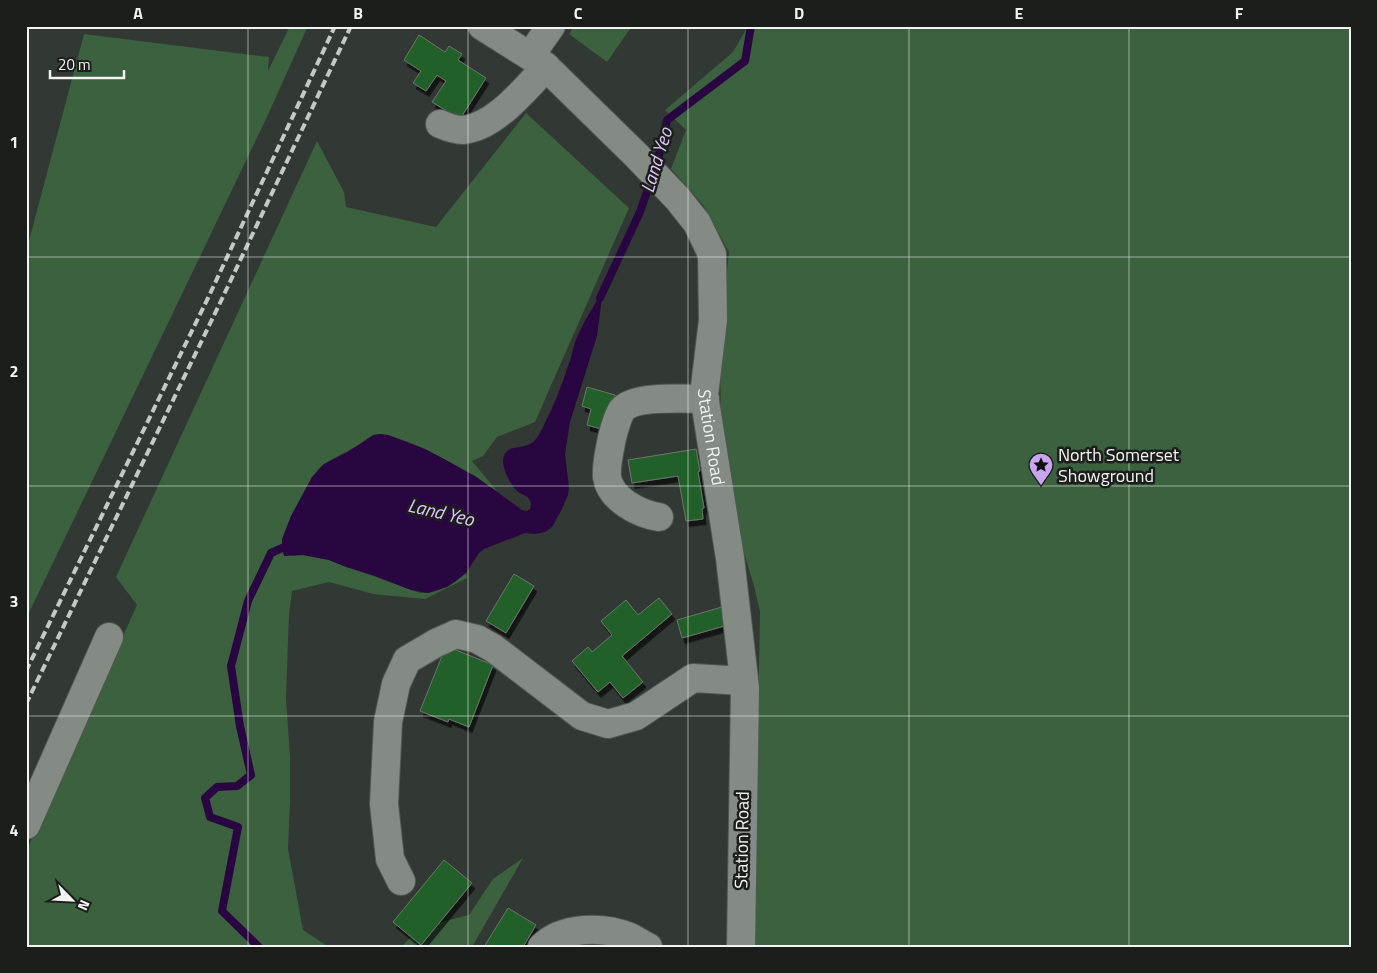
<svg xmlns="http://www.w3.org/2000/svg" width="1377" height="973" font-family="'Titillium Web',sans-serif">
<defs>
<filter id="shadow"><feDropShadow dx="3" dy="5.5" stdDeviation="0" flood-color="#0009"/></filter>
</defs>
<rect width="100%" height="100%" fill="#323833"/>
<g fill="#3b613f">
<polygon points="290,26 308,26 266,119 26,619 26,252 84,34 269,57 268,71"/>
<polygon points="574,26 632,26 607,62 569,34"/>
<polygon points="748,26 1351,26 1351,947 754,947 760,612 754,586 740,539 721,433 720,338 729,252 703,205 671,169 686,130 665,110 733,52"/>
<path d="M526 113 629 208 535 422 497 437 483 456 472 461 497 491C477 477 395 427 373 435 368 437 362 443 357 446 344 453 330 459 318 469L292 556 303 555 329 560 420 593C438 594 452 584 466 573L467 578 425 599 373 594 329 582 292 591 289 614 286 698 290 757V802L288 849 303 930 329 947H26V852L137 605 116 577 317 141 344 192 346 207 436 227Z"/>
<polygon points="523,858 472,947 401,947 421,927 469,915 493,879"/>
</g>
<path fill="#290642" d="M603 290 597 336 570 422 565 454 569 488 568 495 562 509 552 527 545 532 535 534 525 533 484 549 479 553 466 573 456 581 447 587 428 593 411 590 375 576 346 567 329 560 303 555 284 556 282 548V539L291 516 312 477 324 464 346 453 374 435 380 434 388 435 425 449 444 459 475 476 522 510 527 511 530 509C531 506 532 502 529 499 527 495 520 494 517 491 510 484 500 465 504 456 508 444 523 450 533 442 538 438 542 429 545 423 554 405 562 385 568 366 572 357 573 346 577 337 584 321 594 306 603 290Z"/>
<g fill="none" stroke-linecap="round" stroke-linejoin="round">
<g stroke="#290642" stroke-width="8">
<polyline points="655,166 659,156 667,120 745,61 751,26"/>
<polyline points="600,298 640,212 651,180"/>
<polyline points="259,947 222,911 238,827 210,817 205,798 217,787 237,786 251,775 240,726 231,666 248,601 271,553 291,544"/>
</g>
</g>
<g fill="#21602b" stroke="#6e746f" filter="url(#shadow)">
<polygon points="419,35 445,52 449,46 462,54 458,60 486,78 460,119 432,102 446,81 437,75 426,91 413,83 421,71 404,60"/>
<polygon points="587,387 615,395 605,430 587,425 591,409 582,406"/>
<polygon points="696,449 700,471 698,472 704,508 702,509 703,519 686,521 678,476 632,483 628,460"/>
<polygon points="514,574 534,586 506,633 486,621"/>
<polygon points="659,598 672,614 622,656 643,682 623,698 610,682 598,692 572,661 588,647 592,652 612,635 601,621 626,600 638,615"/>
<polygon points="722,607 728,625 682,638 677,620"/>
<polygon points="446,646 493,665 469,727 449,719 448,722 420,711"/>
<polygon points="444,860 472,883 421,945 393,922"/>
<polygon points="508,908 536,925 523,947 484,947"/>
</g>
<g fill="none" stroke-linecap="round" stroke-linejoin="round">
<defs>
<g id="minor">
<path id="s1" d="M482 26 544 65 637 156 678 199 697 223 712 254 713 320 704 395 730 558 745 688 741 947"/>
<polyline points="530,56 551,26"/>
<path d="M440 124C447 127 455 130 463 130 495 127 525 89 546 67"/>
<path d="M659 517C639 514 610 499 607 477 606 466 609 453 611 443 612 436 618 415 622 410 634 395 686 399 705 399"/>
<polyline points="26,825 109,637"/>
<polyline points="401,881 390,859 384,804 388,722 396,684 407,660 436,643 456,634 477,639 493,648 582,716 608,724 636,716 693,678 744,681"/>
<path d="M542 947C563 926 604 926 630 937 636 940 642 944 648 947"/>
</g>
</defs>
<use href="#minor" stroke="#525752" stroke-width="30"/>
<use href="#minor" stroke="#848a84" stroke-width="28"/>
<g stroke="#c5c9c5" stroke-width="4" stroke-dasharray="8 4" stroke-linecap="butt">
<polyline points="26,671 208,298 335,26"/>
<polyline points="26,704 220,303 351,26"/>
</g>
</g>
<path fill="none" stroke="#f2f5f2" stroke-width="1" stroke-opacity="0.55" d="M248 26V947M468 26V947M688 26V947M909 26V947M1129 26V947M26 257H1351M26 486H1351M26 716H1351"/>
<defs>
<symbol id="sight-pin" viewBox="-11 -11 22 30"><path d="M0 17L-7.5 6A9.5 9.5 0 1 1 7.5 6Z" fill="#c8a5ee" stroke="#1c1e1c"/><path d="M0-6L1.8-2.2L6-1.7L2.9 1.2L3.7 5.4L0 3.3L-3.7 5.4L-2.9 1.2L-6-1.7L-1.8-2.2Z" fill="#111"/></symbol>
</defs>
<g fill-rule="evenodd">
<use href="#sight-pin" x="1027" y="451" width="28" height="38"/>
</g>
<g text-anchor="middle" stroke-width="5" stroke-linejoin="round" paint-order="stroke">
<g font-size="18" fill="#f2f5f2" stroke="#1c1e1c">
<text dy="6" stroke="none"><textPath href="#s1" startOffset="512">Station Road</textPath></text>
<text transform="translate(742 840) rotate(-89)" y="6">Station Road</text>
</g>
<g font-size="18" fill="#f2f5f2" stroke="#1c1e1c" text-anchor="start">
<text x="1058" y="461">North Somerset<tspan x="1058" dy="21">Showground</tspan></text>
</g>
<g font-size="19" font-style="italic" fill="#e0c6fe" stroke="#1c1e1c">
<text transform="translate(656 160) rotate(-73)" y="7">Land Yeo</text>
<text transform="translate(441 512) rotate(13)" y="7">Land Yeo</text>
</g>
</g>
<rect width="1377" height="973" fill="none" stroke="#1c1e1c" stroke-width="55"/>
<g transform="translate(72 900) rotate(114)" stroke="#1c1e1c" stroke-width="4" paint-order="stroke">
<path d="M0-4L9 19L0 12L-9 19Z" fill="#f2f5f2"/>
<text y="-8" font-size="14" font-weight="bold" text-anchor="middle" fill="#f2f5f2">N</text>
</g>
<path d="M50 70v8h74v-8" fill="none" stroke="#f2f5f2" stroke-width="2.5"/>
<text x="58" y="70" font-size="15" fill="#f2f5f2" stroke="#1c1e1c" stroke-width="4" paint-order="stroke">20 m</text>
<rect x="28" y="28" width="1322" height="918" fill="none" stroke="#f2f5f2" stroke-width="2"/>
<g font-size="16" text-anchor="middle" font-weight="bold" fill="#f2f5f2">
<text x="138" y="19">A</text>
<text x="358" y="19">B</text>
<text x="578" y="19">C</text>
<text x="799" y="19">D</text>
<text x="1019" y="19">E</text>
<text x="1239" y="19">F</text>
<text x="14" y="148">1</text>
<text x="14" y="377">2</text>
<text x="14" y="607">3</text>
<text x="14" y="836">4</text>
</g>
</svg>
